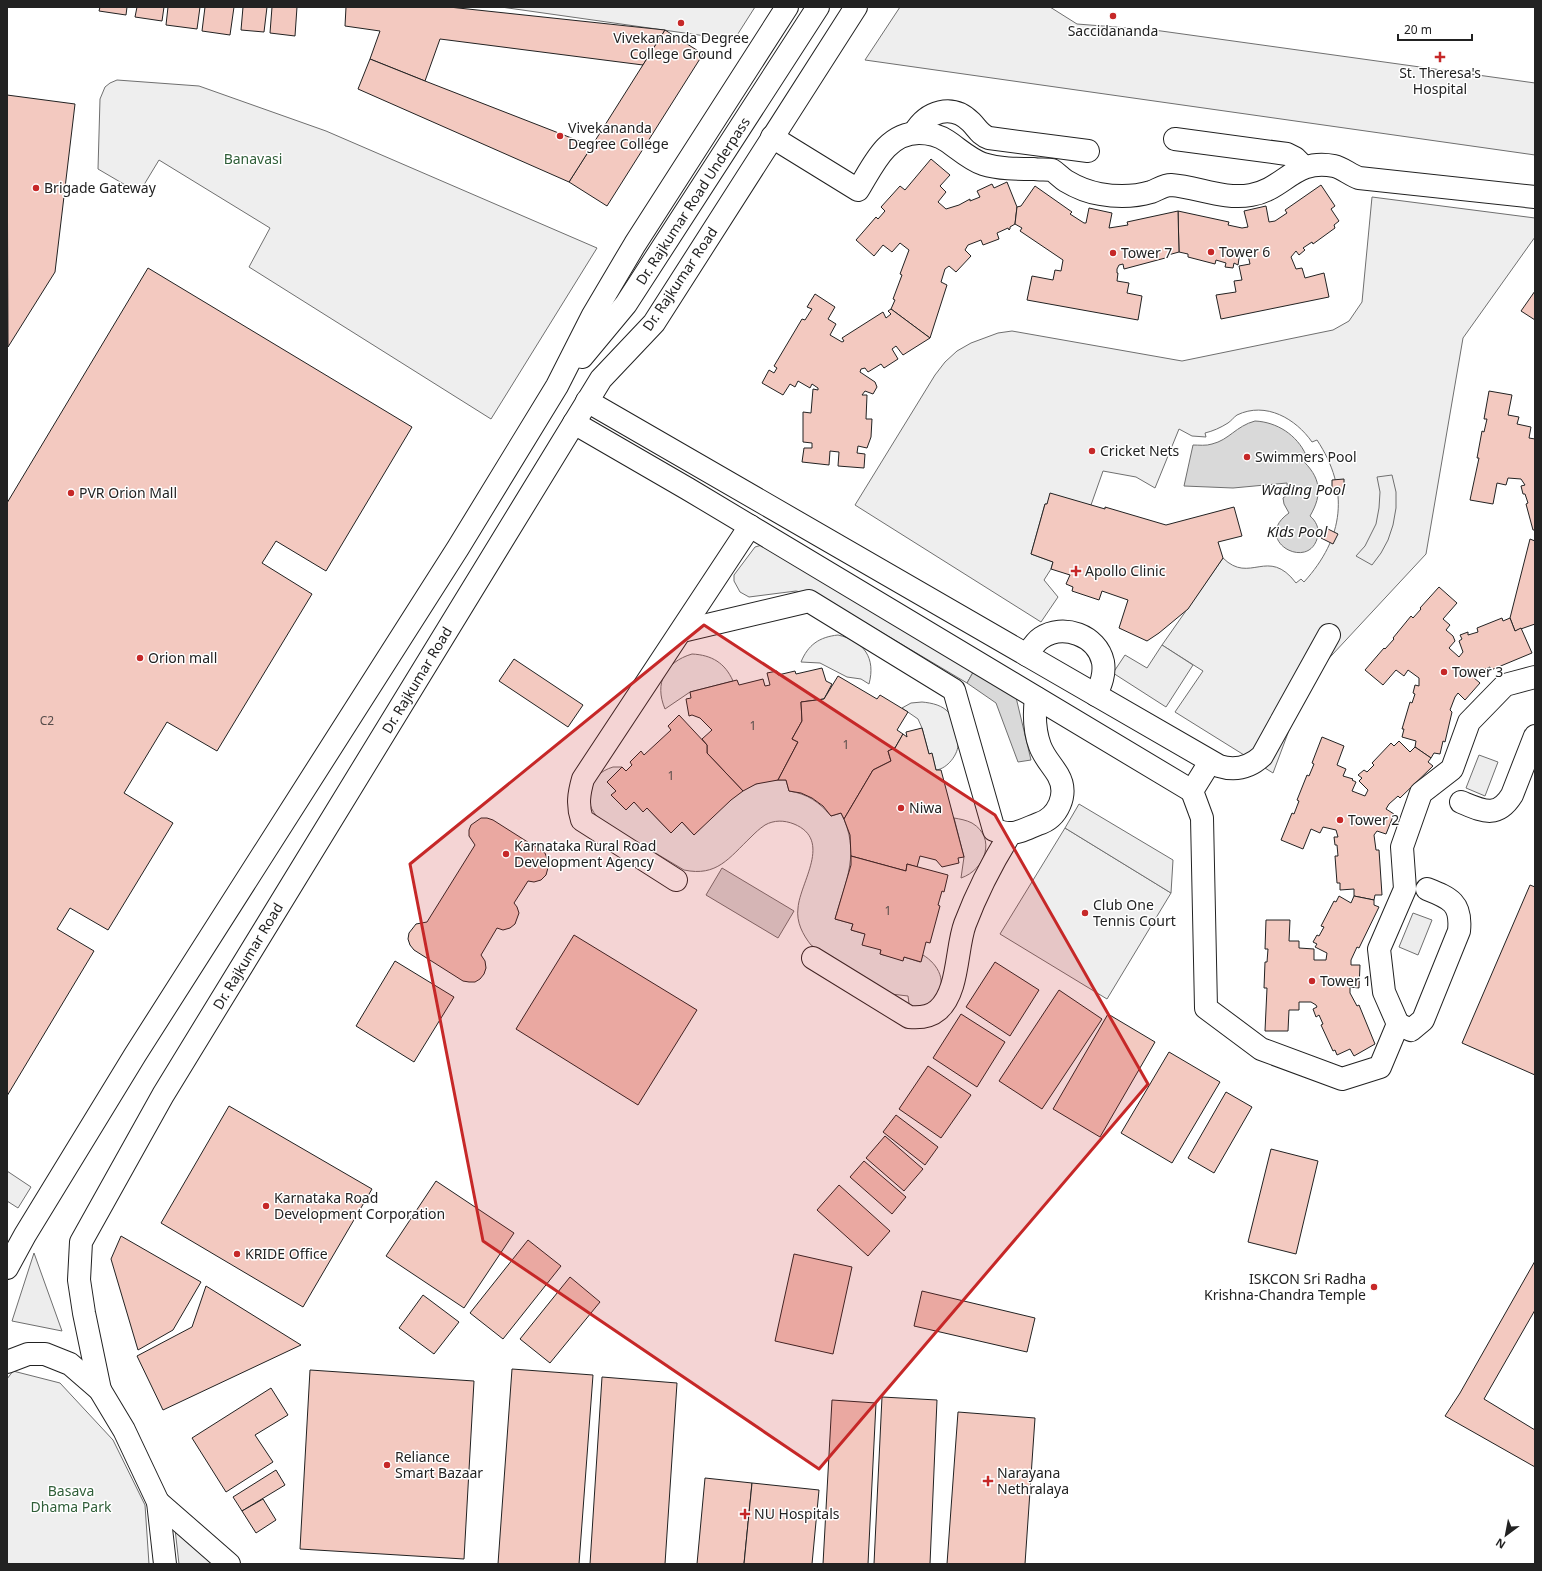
<svg xmlns="http://www.w3.org/2000/svg" width="1542" height="1571" font-family="'Noto Sans',sans-serif">
<rect width="100%" height="100%" fill="#fff"/>
<g fill="#eee" stroke="#6f6f6f">
<polygon points="501,7 755,7 734,40"/>
<polygon points="900,7 1050,7 1077,24 1154,30 1535,83 1535,155 865,60"/>
<polygon points="117,80 199,86 326,131 597,248 491,419 249,267 270,228 159,160 139,193 98,169 100,99 105,87 110,83"/>
<path d="M1372 197 1535 218V237L1463 338 1426 554 1319 669 1294 717 1273 773 1175 712 1203 671 1162 645 1223 558C1250 585 1268 546 1296 583L1301 579 1304 582C1344 538 1350 490 1317 440L1312 442C1296 419 1266 401 1237 415 1234 417 1231 421 1228 423 1220 428 1213 431 1205 433L1206 437 1192 436 1179 429 1155 488 1136 477 1103 471 1091 505 1045 504 1031 554 1053 562 1051 569 1044 580 1058 597 1041 622 855 505 935 375 945 362 957 351 971 343 998 333 1012 331 1182 361 1333 330 1349 321 1362 302Z"/>
<polygon points="762,545 976,667 967,683 822,597 796,591 749,597 740,592 734,581 734,575 755,547"/>
<path d="M838 635C864 641 876 658 869 684L861 679 847 677 820 663 801 662C808 645 819 637 838 635Z"/>
<path d="M692 654C712 655 725 663 733 681L690 692 665 709C654 683 665 662 692 654Z"/>
<path d="M922 702C932 703 943 705 950 714 953 717 953 724 954 728 956 733 958 738 958 743 959 754 947 769 936 770L932 754H929L922 728 918 719 902 708 911 703Z"/>
<path d="M613 767H622L607 782 616 791 612 795 626 810 634 802 643 811 647 808 671 833 682 822 694 835C713 817 731 793 756 784 766 780 776 780 786 780L789 791C808 794 819 802 831 816L841 813C861 852 846 880 835 919L853 924 851 930 865 934 881 950 880 954 903 960 904 957 920 962 923 955C938 964 949 983 934 998 932 1001 929 1005 926 1007 921 1009 915 1010 910 1011L908 996 891 994 811 945C803 935 796 922 798 908 800 882 833 840 794 824 784 820 774 820 765 825 759 829 755 833 751 837 729 858 717 877 684 870L600 820C580 800 587 775 613 767Z"/>
<path d="M954 818C960 819 966 820 972 823 997 838 985 870 961 878L964 857Z"/>
<polygon points="1065,828 1171,893 1107,999 1000,934"/>
<polygon points="7,1171 31,1187 18,1208 7,1201"/>
<polygon points="13,1371 60,1383 113,1440 145,1505 149,1564 7,1564 7,1379"/>
</g>
<g fill="#ededed" stroke="#6f6f6f">
<polygon points="1392,475 1396,492 1396,508 1393,525 1388,540 1381,553 1372,565 1356,556 1365,546 1376,524 1379,508 1380,492 1377,477"/>
<polygon points="1162,645 1193,665 1166,707 1113,673 1125,655 1147,668"/>
<polygon points="1479,755 1498,762 1485,796 1466,788"/>
<polygon points="1079,804 1173,860 1171,893 1065,828"/>
<polygon points="1413,913 1432,920 1418,955 1399,947"/>
<polygon points="34,1253 62,1331 12,1321"/>
<polygon points="175,1529 222,1564 179,1564"/>
</g>
<g fill="#d9d9d9" stroke="#6f6f6f">
<path d="M1255 421C1277 422 1297 435 1306 455L1301 459C1321 477 1323 494 1310 516 1316 521 1319 528 1318 535 1311 574 1250 540 1289 513L1284 504 1283 498 1287 495V483L1233 488 1184 486 1193 445C1199 445 1206 446 1212 444 1229 440 1236 426 1255 421Z"/>
<polygon points="976,667 1014,689 1031,760 1018,762 996,703 967,683"/>
<polygon points="722,868 794,911 778,938 706,895"/>
</g>
<g fill="#f3c9c0" stroke="#222">
<polygon points="100,7 127,7 126,15 99,11"/>
<polygon points="137,7 164,7 162,21 135,17"/>
<polygon points="168,7 200,7 197,29 166,25"/>
<polygon points="205,7 234,7 230,35 202,31"/>
<polygon points="243,7 267,7 264,32 241,30"/>
<polygon points="272,7 297,7 295,36 270,33"/>
<polygon points="346,7 449,7 665,30 643,65 440,39 425,81 370,59 380,31 345,26"/>
<polygon points="665,30 703,54 607,206 569,182"/>
<polygon points="370,59 425,81 592,146 569,182 358,89"/>
<polygon points="7,95 75,104 55,272 8,347"/>
<polygon points="931,159 950,175 940,186 946,192 938,202 946,209 959,205 970,199 970,201 980,197 977,191 992,184 994,188 1007,182 1017,207 1015,224 1010,227 1010,229 1009,230 1008,228 997,233 999,239 983,245 981,240 968,245 965,250 971,256 956,272 949,266 945,269 941,282 947,285 930,338 891,309 895,300 893,299 902,275 900,274 909,250 900,243 892,252 883,245 874,256 856,240 876,217 878,219 885,211 881,207 900,186 905,190"/>
<polygon points="1321,185 1335,206 1331,209 1339,221 1334,225 1335,228 1313,244 1312,242 1303,248 1305,250 1299,255 1296,251 1291,257 1296,269 1302,268 1305,278 1324,273 1329,297 1221,319 1216,295 1236,292 1234,281 1242,280 1239,266 1250,264 1247,251 1240,252 1238,265 1234,263 1233,268 1225,267 1226,263 1216,260 1215,264 1188,257 1188,254 1179,252 1178,211 1229,222 1228,225 1242,228 1248,227 1244,211 1266,206 1269,222 1275,221 1287,213 1285,210"/>
<polygon points="1035,186 1072,212 1070,214 1084,223 1086,223 1089,208 1112,213 1109,228 1128,225 1127,222 1178,211 1179,252 1168,255 1169,257 1124,269 1123,264 1119,265 1117,269 1117,273 1118,273 1117,281 1129,283 1127,293 1142,296 1138,320 1027,300 1032,276 1053,280 1055,270 1061,271 1063,260 1020,231 1022,228 1015,224 1017,207 1021,206"/>
<polygon points="148,268 412,427 326,571 276,541 262,563 312,594 217,751 167,722 124,793 173,823 108,930 70,908 57,929 94,951 7,1096 7,503"/>
<polygon points="1535,291 1535,320 1521,311"/>
<polygon points="815,294 835,307 828,319 836,324 830,335 842,342 844,341 842,338 883,312 886,318 891,314 888,311 891,309 930,338 903,355 896,346 892,349 898,359 884,368 881,364 868,372 865,368 861,369 860,372 875,382 877,387 873,394 865,391 862,395 867,395 866,419 872,419 871,437 867,448 858,446 857,453 865,454 864,468 838,466 839,452 830,451 829,465 802,462 804,448 812,448 812,443 803,442 803,412 811,413 813,389 818,390 818,388 812,384 810,388 798,381 795,387 790,384 783,395 762,383 769,370 774,373 777,368 774,366 802,319 805,320 812,309 807,307"/>
<polygon points="1489,391 1512,395 1508,415 1519,417 1517,424 1531,427 1529,438 1535,439 1535,530 1533,530 1526,504 1528,503 1525,494 1523,494 1521,486 1525,485 1521,479 1508,478 1506,485 1497,483 1493,504 1470,500 1479,458 1477,458 1482,431 1484,432 1487,419 1484,419"/>
<polygon points="1344,479 1344,491 1332,491 1332,480"/>
<polygon points="1050,493 1105,509 1105,507 1166,525 1234,507 1242,536 1218,542 1223,558 1188,609 1159,633 1147,641 1119,628 1128,600 1102,591 1099,600 1072,591 1073,587 1066,584 1070,575 1051,569 1053,562 1031,554 1045,504 1047,504"/>
<polygon points="1326,528 1338,534 1333,544 1321,538"/>
<polygon points="1530,539 1535,541 1535,624 1515,631 1510,618"/>
<polygon points="1439,587 1457,603 1443,619 1450,625 1446,630 1453,636 1455,641 1449,648 1459,657 1463,652 1459,641 1462,639 1460,635 1468,632 1468,635 1478,632 1477,628 1502,618 1503,621 1510,618 1515,631 1521,628 1532,653 1491,670 1490,667 1476,673 1473,677 1480,683 1465,700 1458,693 1455,697 1450,710 1452,712 1445,742 1443,741 1440,754 1434,753 1431,758 1415,747 1416,741 1402,737 1404,729 1402,729 1410,702 1412,703 1415,694 1413,693 1415,685 1419,686 1419,678 1408,670 1404,676 1396,670 1383,685 1365,670 1384,648 1385,649 1394,639 1393,638 1411,616 1413,618 1421,609 1420,608"/>
<polygon points="514,659 583,705 568,727 499,681"/>
<polygon points="822,668 826,681 832,684 824,699 801,702 802,721 792,739 798,742 778,780 756,784 743,791 707,753 707,745 702,739 712,730 700,718 692,715 689,716 686,699 691,698 690,692 737,680 739,685 763,679 765,686 770,685 767,673 777,671 778,675 795,671 796,674"/>
<polygon points="838,676 877,699 880,695 908,712 897,730 903,734 895,748 888,751 891,761 873,770 844,819 841,813 831,816 823,806 812,798 801,793 789,791 786,780 778,780 798,742 792,739 802,721 801,702 824,699"/>
<polygon points="679,715 707,745 707,753 743,791 731,800 694,835 682,822 671,833 647,808 643,812 634,802 626,810 611,795 616,791 607,782 622,767 626,771 632,765 630,762 641,751 644,755 671,730 668,726"/>
<polygon points="922,728 929,754 932,753 936,770 941,770 964,857 958,858 959,863 942,867 936,860 920,856 917,867 907,864 906,871 851,856 850,835 844,819 873,770 891,761 888,751 895,748 903,734 907,737 906,732"/>
<polygon points="1322,737 1344,746 1337,765 1346,769 1343,776 1353,779 1352,780 1356,782 1352,791 1365,796 1368,790 1359,781 1362,778 1358,775 1364,770 1367,772 1374,765 1372,763 1391,743 1394,746 1399,741 1410,752 1415,747 1431,758 1428,762 1433,766 1400,798 1398,796 1389,804 1386,809 1394,814 1386,834 1377,831 1374,835 1376,850 1379,850 1382,895 1375,895 1374,900 1354,896 1354,889 1340,890 1340,883 1337,883 1335,856 1338,856 1337,845 1335,845 1334,837 1338,837 1336,830 1323,827 1320,833 1311,829 1303,849 1281,840 1292,813 1294,814 1299,801 1297,800 1307,775 1309,776 1314,764 1312,763"/>
<polygon points="481,818 487,818 493,820 545,853 549,864 546,875 541,880 534,882 528,881 514,903 517,907 519,913 515,924 510,928 503,930 497,928 481,955 485,961 486,968 484,974 480,979 475,982 469,982 463,981 414,950 410,945 408,939 409,933 416,924 427,922 475,845 469,836 469,830 471,825"/>
<polygon points="851,856 906,871 907,864 948,875 944,892 942,891 938,905 940,906 930,943 926,942 921,962 904,957 903,961 880,954 881,950 862,945 865,934 851,930 853,924 835,919 851,865"/>
<polygon points="1530,885 1535,887 1535,1075 1462,1043"/>
<polygon points="1339,896 1351,903 1354,896 1374,900 1374,905 1379,907 1359,948 1357,947 1351,960 1351,965 1360,965 1359,988 1350,987 1350,993 1357,1006 1359,1005 1375,1044 1354,1056 1350,1049 1337,1055 1335,1050 1333,1051 1321,1025 1323,1024 1319,1015 1316,1017 1313,1009 1317,1007 1316,1005 1311,1002 1299,1002 1299,1010 1289,1010 1288,1031 1265,1031 1267,988 1264,988 1265,962 1267,962 1268,949 1265,949 1266,920 1290,920 1289,941 1299,941 1299,948 1314,949 1314,960 1326,960 1327,953 1315,947 1317,944 1313,942 1317,935 1319,936 1324,927 1321,926 1334,901 1336,902"/>
<polygon points="574,935 697,1010 638,1105 516,1029"/>
<polygon points="395,961 454,997 414,1062 356,1026"/>
<polygon points="995,962 1039,990 1010,1036 966,1007"/>
<polygon points="1059,990 1102,1019 1042,1109 999,1081"/>
<polygon points="961,1014 1005,1042 977,1087 933,1058"/>
<polygon points="1108,1014 1155,1042 1100,1137 1053,1109"/>
<polygon points="1169,1052 1220,1082 1172,1163 1121,1133"/>
<polygon points="928,1066 971,1095 941,1138 899,1109"/>
<polygon points="1226,1092 1252,1107 1214,1173 1188,1158"/>
<polygon points="229,1106 372,1189 303,1307 161,1223"/>
<polygon points="896,1115 938,1147 925,1165 883,1132"/>
<polygon points="885,1136 923,1169 904,1191 866,1158"/>
<polygon points="1271,1149 1318,1161 1296,1254 1248,1242"/>
<polygon points="864,1161 906,1197 892,1214 850,1177"/>
<polygon points="436,1181 514,1233 464,1308 386,1256"/>
<polygon points="839,1185 890,1231 868,1256 817,1210"/>
<polygon points="121,1236 201,1282 173,1330 138,1350 111,1259"/>
<polygon points="528,1240 561,1266 503,1339 470,1313"/>
<polygon points="794,1254 852,1267 833,1354 775,1341"/>
<polygon points="1535,1261 1535,1310 1484,1399 1535,1430 1535,1467 1445,1416 1460,1393"/>
<polygon points="570,1277 600,1302 550,1363 520,1339"/>
<polygon points="206,1286 301,1345 163,1410 137,1356 192,1327"/>
<polygon points="922,1291 1035,1318 1027,1352 914,1326"/>
<polygon points="423,1295 459,1322 434,1354 399,1328"/>
<polygon points="512,1369 593,1375 579,1564 498,1564"/>
<polygon points="310,1370 474,1381 464,1559 300,1549"/>
<polygon points="602,1377 677,1383 665,1564 590,1564"/>
<polygon points="271,1388 288,1415 255,1435 273,1462 226,1492 192,1438"/>
<polygon points="882,1397 937,1400 930,1564 874,1564"/>
<polygon points="832,1400 876,1403 868,1564 823,1564"/>
<polygon points="958,1412 1035,1418 1025,1564 947,1564"/>
<polygon points="276,1470 285,1485 242,1511 233,1497"/>
<polygon points="705,1478 752,1483 744,1564 697,1564"/>
<polygon points="752,1483 819,1490 812,1564 744,1564"/>
<polygon points="263,1499 276,1520 256,1533 242,1511"/>
</g>
<g fill="none" stroke-linecap="round" stroke-linejoin="round">
<defs>
<g id="minor">
<path d="M914 133C927 111 952 103 971 122 977 128 980 135 989 138L1088 151"/>
<path d="M772 137 858 190C873 166 886 133 919 133 929 133 938 135 947 141 959 149 969 159 983 164 999 169 1017 169 1034 169 1039 170 1047 169 1052 170 1057 173 1061 178 1066 181 1076 187 1088 192 1100 194 1117 197 1134 197 1151 192 1157 190 1164 185 1171 185 1198 187 1224 200 1251 195 1285 189 1294 158 1334 166 1343 168 1350 175 1359 178L1535 197"/>
<polyline points="1175,139 1287,154 1295,158 1304,167"/>
<path d="M587 401 1219 766C1235 771 1249 768 1262 756L1329 635"/>
<polyline points="574,423 688,489 1192,791"/>
<path d="M682 631 809 601 954 690 994 830C998 831 1004 833 1009 833 1017 834 1030 827 1038 824 1058 818 1069 794 1058 775 1052 765 1044 757 1040 746 1034 730 1034 714 1036 698"/>
<path d="M1027 655C1031 649 1035 642 1041 638 1063 623 1097 635 1103 662 1105 674 1101 684 1096 695"/>
<polyline points="1210,762 1192,791 1202,818 1206,1008 1261,1049 1342,1079 1380,1067 1398,1024 1384,992 1379,949 1405,889 1402,847 1421,793 1452,769 1469,722 1505,685 1535,677"/>
<path d="M1461 802C1483 811 1497 819 1512 795L1535 736"/>
<path d="M676 880 582 820C577 805 579 793 583 779L750 526"/>
<path d="M813 958 909 1017C919 1018 930 1017 938 1010 959 992 956 948 965 924 977 892 992 863 1010 834"/>
<path d="M1398 1024 1411 1030 1423 1020 1459 931C1462 903 1450 898 1427 889"/>
</g>
<g id="major">
<polyline points="582,357 626,304 818,7"/>
<polyline points="7,1268 25,1235 135,1055 458,548 557,386 593,315 635,244 787,7"/>
<polyline points="7,1362 28,1354 45,1354 70,1364 100,1390 124,1430 158,1502 165,1564"/>
<polyline points="100,1390 84,1313 79,1280 81,1242 163,1095 601,379 654,323 856,7"/>
<polyline points="158,1502 229,1564"/>
</g>
</defs>
<use href="#minor" stroke="#222" stroke-width="24"/>
<use href="#major" stroke="#222" stroke-width="24"/>
<use href="#minor" stroke="#fff" stroke-width="22"/>
<use href="#major" stroke="#fff" stroke-width="22"/>
</g>
<path fill="#c62828" fill-opacity="0.2" stroke="#c62828" stroke-width="3" stroke-linejoin="round" d="M704 625 995 815 1148 1084 819 1469 483 1241 410 864Z"/>
<g fill="#c62828" stroke="#fff" stroke-width="1.5">
<circle cx="1113" cy="16" r="4"/>
<circle cx="681" cy="23" r="4"/>
<path d="M1438 51h4v4h4v4h-4v4h-4v-4h-4v-4h4z"/>
<circle cx="560" cy="136" r="4"/>
<circle cx="36" cy="188" r="4"/>
<circle cx="1211" cy="252" r="4"/>
<circle cx="1113" cy="253" r="4"/>
<circle cx="1092" cy="451" r="4"/>
<circle cx="1247" cy="457" r="4"/>
<circle cx="71" cy="493" r="4"/>
<path d="M1074 565h4v4h4v4h-4v4h-4v-4h-4v-4h4z"/>
<circle cx="140" cy="658" r="4"/>
<circle cx="1444" cy="672" r="4"/>
<circle cx="901" cy="808" r="4"/>
<circle cx="1340" cy="820" r="4"/>
<circle cx="506" cy="854" r="4"/>
<circle cx="1085" cy="913" r="4"/>
<circle cx="1312" cy="981" r="4"/>
<circle cx="266" cy="1206" r="4"/>
<circle cx="237" cy="1254" r="4"/>
<circle cx="1374" cy="1287" r="4"/>
<circle cx="387" cy="1465" r="4"/>
<path d="M986 1475h4v4h4v4h-4v4h-4v-4h-4v-4h4z"/>
<path d="M743 1508h4v4h4v4h-4v4h-4v-4h-4v-4h4z"/>
</g>
<g text-anchor="middle" stroke-width="3" stroke-linejoin="round" paint-order="stroke">
<g font-size="12" fill="#564c4a">
<text x="47" y="725">C2</text>
<text x="753" y="730">1</text>
<text x="846" y="749">1</text>
<text x="671" y="780">1</text>
<text x="888" y="915">1</text>
</g>
<g font-size="14" fill="#222" stroke="#fff" text-anchor="start">
<text x="1113" y="36" text-anchor="middle">Saccidananda</text>
<text x="681" y="43" text-anchor="middle">Vivekananda Degree<tspan x="681" dy="16">College Ground</tspan></text>
<text x="1440" y="78" text-anchor="middle">St. Theresa's<tspan x="1440" dy="16">Hospital</tspan></text>
<text x="568" y="133">Vivekananda<tspan x="568" dy="16">Degree College</tspan></text>
<text x="44" y="193">Brigade Gateway</text>
<text x="1219" y="257">Tower 6</text>
<text x="1121" y="258">Tower 7</text>
<text x="1100" y="456">Cricket Nets</text>
<text x="1255" y="462">Swimmers Pool</text>
<text x="79" y="498">PVR Orion Mall</text>
<text x="1085" y="576">Apollo Clinic</text>
<text x="148" y="663">Orion mall</text>
<text x="1452" y="677">Tower 3</text>
<text x="909" y="813">Niwa</text>
<text x="1348" y="825">Tower 2</text>
<text x="514" y="851">Karnataka Rural Road<tspan x="514" dy="16">Development Agency</tspan></text>
<text x="1093" y="910">Club One<tspan x="1093" dy="16">Tennis Court</tspan></text>
<text x="1320" y="986">Tower 1</text>
<text x="274" y="1203">Karnataka Road<tspan x="274" dy="16">Development Corporation</tspan></text>
<text x="245" y="1259">KRIDE Office</text>
<text x="1366" y="1284" text-anchor="end">ISKCON Sri Radha<tspan x="1366" dy="16">Krishna-Chandra Temple</tspan></text>
<text x="395" y="1462">Reliance<tspan x="395" dy="16">Smart Bazaar</tspan></text>
<text x="997" y="1478">Narayana<tspan x="997" dy="16">Nethralaya</tspan></text>
<text x="754" y="1519">NU Hospitals</text>
</g>
<g font-size="14" fill="#2f5e38" stroke="#fff">
<text x="253" y="164">Banavasi</text>
<text x="71" y="1496">Basava<tspan x="71" dy="16">Dhama Park</tspan></text>
</g>
<g font-size="14" fill="#222" stroke="#fff">
<text transform="translate(693 201) rotate(-57)" y="5">Dr. Rajkumar Road Underpass</text>
<text transform="translate(680 279) rotate(-56)" y="5">Dr. Rajkumar Road</text>
<text transform="translate(417 680) rotate(-59)" y="5">Dr. Rajkumar Road</text>
<text transform="translate(248 956) rotate(-59)" y="5">Dr. Rajkumar Road</text>
</g>
<g font-size="15" font-style="italic" fill="#222" stroke="#fff">
<text x="1303" y="495">Wading Pool</text>
<text x="1297" y="537">Kids Pool</text>
</g>
</g>
<rect width="1542" height="1571" fill="none" stroke="#222222" stroke-width="16"/>
<g transform="translate(1506 1535) rotate(212)" stroke="#ffffff" stroke-width="3" paint-order="stroke">
<path d="M0-3L7 15L0 10L-7 15Z" fill="#222222"/>
<text y="-6" font-size="11" font-weight="bold" text-anchor="middle" fill="#222222">N</text>
</g>
<path d="M1398 34v6h74v-6" fill="none" stroke="#222222" stroke-width="2"/>
<text x="1404" y="34" font-size="12" fill="#222222" stroke="#ffffff" stroke-width="3" paint-order="stroke">20 m</text>
</svg>
